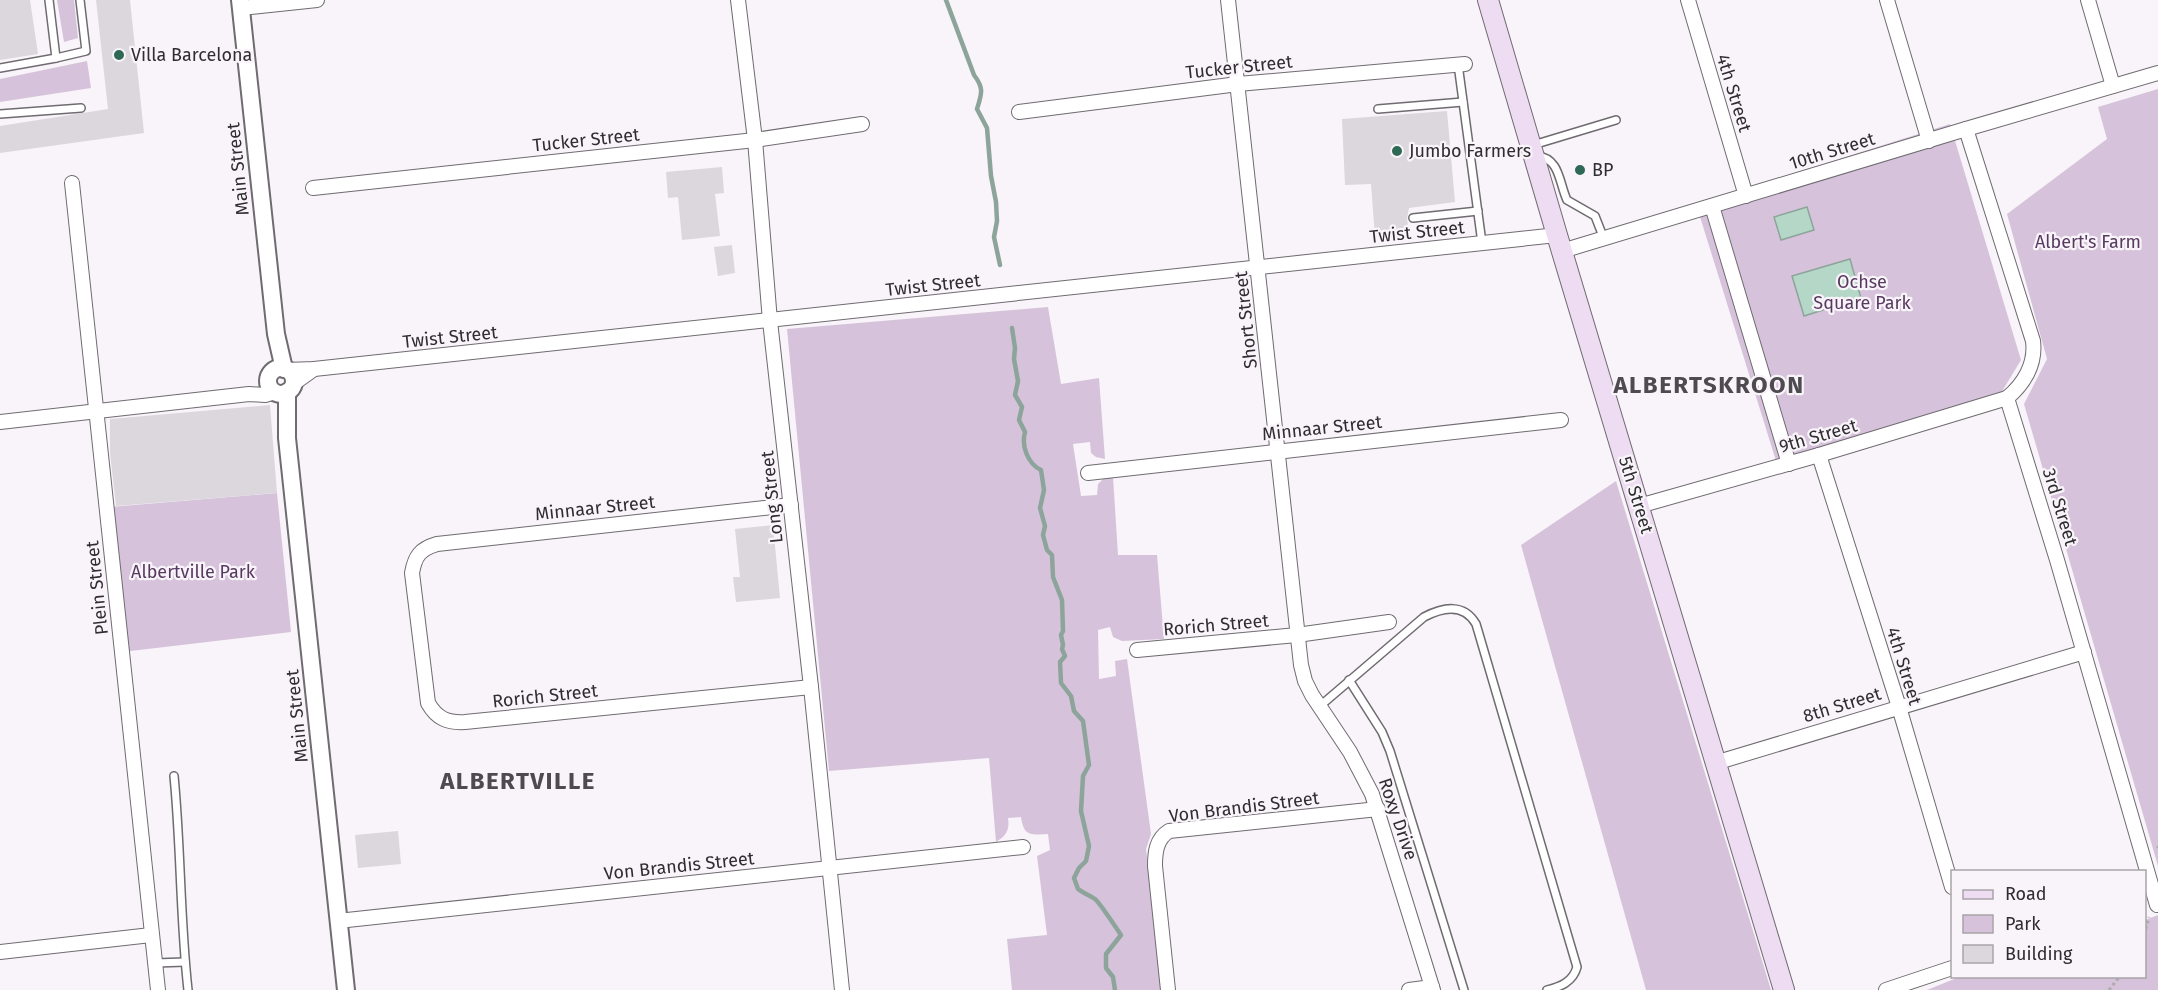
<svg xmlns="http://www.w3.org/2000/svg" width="2158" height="990" font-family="'Fira Sans',sans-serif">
<rect width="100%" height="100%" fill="#f8f4f9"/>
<g fill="#d6c3db">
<polygon points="57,0 74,0 78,38 64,42"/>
<polygon points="87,61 91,88 0,102 0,79"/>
<polygon points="2158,89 2158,866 2024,404 2047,359 2007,214 2107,139 2098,107"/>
<polygon points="1950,124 2021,360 1995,403 1777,464 1696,204"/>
<path d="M1048 307 1061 384 1099 378 1105 459 1096 457 1091 453 1090 442 1073 444 1081 496 1097 495 1098 484 1103 479 1113 477 1118 555H1157L1164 639 1122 641 1113 637 1110 627 1098 630 1099 679 1116 676 1115 661 1127 659 1151 834 1146 849 1165 990H1012L1007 939 1047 935 1037 856 1050 850 1048 834C1029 835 1024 836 1021 817L1008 818C1010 830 1006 836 996 842L989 758 829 771 787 329Z"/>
<polygon points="1616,481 1771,990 1646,990 1521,545"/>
<polygon points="277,493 291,632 122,652 110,507"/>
<polygon points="2158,915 2158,990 1927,990 1959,977 2144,976 2145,920"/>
</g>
<g fill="#b4d7c8" stroke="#8ca49a" stroke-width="1.5">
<polygon points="1807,207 1814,230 1781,240 1774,217"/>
<polygon points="1850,259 1861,298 1804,316 1792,276"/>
</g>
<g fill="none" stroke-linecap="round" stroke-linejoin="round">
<g stroke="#8ca49a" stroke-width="4.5">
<path d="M946 0 974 75C984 88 982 93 977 109L987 128 991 176 996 202 997 221 994 237 1000 265"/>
<path d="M1012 328 1015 348 1014 359 1018 381 1015 395 1022 407 1019 420 1025 432C1021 446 1028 464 1041 470L1044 490 1040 508 1045 526 1043 535 1047 550 1052 555 1053 577 1062 600 1063 631 1061 635 1063 645 1062 649 1065 656 1060 662 1061 683 1071 696 1074 711 1083 721 1089 765 1083 776 1081 811 1089 846 1086 861 1079 868 1074 878 1078 889C1083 893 1089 895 1095 899 1099 902 1117 929 1121 935L1106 954V968L1113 977 1115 990"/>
</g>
</g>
<g fill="#dbd7dc">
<polygon points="0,0 30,0 38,54 0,60"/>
<polygon points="96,0 130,0 144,133 0,153 0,126 108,109"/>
<polygon points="1447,111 1455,202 1409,208 1407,218 1409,234 1375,237 1371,184 1345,185 1342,119"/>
<polygon points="722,167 724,193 715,194 720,236 682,240 678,197 668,198 666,172"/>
<polygon points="732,245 735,273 718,276 714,247"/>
<polygon points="270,405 277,493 116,506 110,453 110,419"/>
<polygon points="773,525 780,598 736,602 733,577 740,577 735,529"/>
<polygon points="398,831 401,864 358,868 355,835"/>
</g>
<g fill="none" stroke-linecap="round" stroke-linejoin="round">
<defs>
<g id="service">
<polyline points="56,58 86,51 80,0"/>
<polyline points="1458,64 1482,243"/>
<polyline points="0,68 56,58 49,0"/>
<polyline points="1378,109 1463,102"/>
<polyline points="0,114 81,108"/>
<polyline points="1533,145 1616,120"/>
<path d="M1537 156C1560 158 1559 183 1567 200L1595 216 1604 239"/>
<polyline points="1413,218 1478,211"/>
<polyline points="1349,680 1382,732 1390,751 1464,990"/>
<path d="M1320 706 1424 617C1443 607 1464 603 1476 624L1577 967C1573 982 1560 987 1547 990"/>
<path d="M174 776C181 847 180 919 188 990"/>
<polyline points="155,963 185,962"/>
</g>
<g id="minor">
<polyline points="738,0 755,140 770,321 811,687 842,990"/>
<polyline points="1228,0 1301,665 1305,681 1312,695 1350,752 1372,794 1433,990"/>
<polyline points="1688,0 1746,196"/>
<polyline points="1887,0 1929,141"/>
<polyline points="2088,0 2113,86"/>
<polyline points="241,8 317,0"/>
<polyline points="1019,112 1238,84 1465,64"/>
<path d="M1966 129 2033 341C2036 364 2024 384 2007 398L2057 560 2157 905"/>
<polyline points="72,183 158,990"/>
<polyline points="313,188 755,140 862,124"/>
<polyline points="1712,206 1789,464"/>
<polyline points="1562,251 1966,129 2158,73"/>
<polyline points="286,370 314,369 1557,235"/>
<polyline points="293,384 314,369"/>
<polyline points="0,422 249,394 265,395 275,392"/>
<polyline points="1819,455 1899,707 1952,887"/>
<polyline points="1088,473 1561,420"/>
<path d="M791 505 437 544C420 549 415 556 412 573L428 703C437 719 448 723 465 722L811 687"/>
<polyline points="1639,506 1819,455 2007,398"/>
<polyline points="1137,650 1297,635 1389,622"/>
<polyline points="1715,763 2084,652"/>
<polyline points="338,921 1023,847"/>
<polyline points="0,952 151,935"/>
<path d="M1168 990 1155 866C1155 853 1156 839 1169 831L1378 809"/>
<polyline points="1409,990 1432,987"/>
<polyline points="1886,990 1952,968"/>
</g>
<g id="tertiary">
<polyline points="240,0 276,334 284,369"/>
<circle cx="281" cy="381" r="13"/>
<polyline points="287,392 287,438 346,990"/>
</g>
<polyline id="secondary" points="1488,0 1557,235 1784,990"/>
</defs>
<use href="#service" stroke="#6f6b70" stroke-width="10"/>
<use href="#minor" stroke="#6f6b70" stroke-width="16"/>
<use href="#tertiary" stroke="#6f6b70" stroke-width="20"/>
<use href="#secondary" stroke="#6f6b70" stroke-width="22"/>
<g stroke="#afabaf" stroke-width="3" stroke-dasharray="3 3" stroke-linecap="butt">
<polyline points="2158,846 2158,848"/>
<polyline points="2144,935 2149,917"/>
<polyline points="2109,990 2120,976"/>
</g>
<use href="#service" stroke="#fff" stroke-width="7"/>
<use href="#minor" stroke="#fff" stroke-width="14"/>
<use href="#tertiary" stroke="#fff" stroke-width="16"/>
<use href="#secondary" stroke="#eedcf2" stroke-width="20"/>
</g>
<g fill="#2d6954" stroke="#f8f4f9" stroke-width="2">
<circle cx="119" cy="55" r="6"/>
<circle cx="1397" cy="151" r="6"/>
<circle cx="1580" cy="170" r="6"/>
</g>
<g text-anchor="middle" stroke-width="4.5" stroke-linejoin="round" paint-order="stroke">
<g font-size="18" fill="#2f2d2f" stroke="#f8f4f9" text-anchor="start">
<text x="131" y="61">Villa Barcelona</text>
<text x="1409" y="157">Jumbo Farmers</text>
<text x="1592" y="176">BP</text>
</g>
<g font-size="18" fill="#2f2d2f" stroke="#f8f4f9">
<text transform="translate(1239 67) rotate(-6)" y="6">Tucker Street</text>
<text transform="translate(1734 93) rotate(73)" y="6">4th Street</text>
<text transform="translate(586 140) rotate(-6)" y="6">Tucker Street</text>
<text transform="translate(1832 151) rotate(-17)" y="6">10th Street</text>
<text transform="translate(238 169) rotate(-96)" y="6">Main Street</text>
<text transform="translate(1417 232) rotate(-6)" y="6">Twist Street</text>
<text transform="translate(933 285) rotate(-6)" y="6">Twist Street</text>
<text transform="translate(1246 320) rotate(-96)" y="6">Short Street</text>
<text transform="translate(450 337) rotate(-6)" y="6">Twist Street</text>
<text transform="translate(1322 428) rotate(-6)" y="6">Minnaar Street</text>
<text transform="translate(1818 436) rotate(-16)" y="6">9th Street</text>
<text transform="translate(1636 495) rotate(73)" y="6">5th Street</text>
<text transform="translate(772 497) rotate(-96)" y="6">Long Street</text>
<text transform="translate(2060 507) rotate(73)" y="6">3rd Street</text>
<text transform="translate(595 508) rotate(-6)" y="6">Minnaar Street</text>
<text transform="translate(97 588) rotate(-96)" y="6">Plein Street</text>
<text transform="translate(1216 625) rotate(-5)" y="6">Rorich Street</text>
<text transform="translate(1904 666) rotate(73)" y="6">4th Street</text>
<text transform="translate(545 696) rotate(-6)" y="6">Rorich Street</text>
<text transform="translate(1842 705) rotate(-17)" y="6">8th Street</text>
<text transform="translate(297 716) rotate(-96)" y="6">Main Street</text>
<text transform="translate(1244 807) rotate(-7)" y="6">Von Brandis Street</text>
<text transform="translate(1398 819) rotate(71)" y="6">Roxy Drive</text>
<text transform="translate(679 866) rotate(-6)" y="6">Von Brandis Street</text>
</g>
<g font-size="18" fill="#583a60" stroke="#f8f4f9">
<text x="2088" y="248">Albert's Farm</text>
<text x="1862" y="288">Ochse<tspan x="1862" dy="21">Square Park</tspan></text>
<text x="193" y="578">Albertville Park</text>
</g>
<g font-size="24" font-weight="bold" letter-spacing="1.5" fill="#4e4b4f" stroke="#f8f4f9">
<text x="1709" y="393">ALBERTSKROON</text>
<text x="518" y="789">ALBERTVILLE</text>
</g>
</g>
<rect x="1951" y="870" width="195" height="108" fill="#f8f4f9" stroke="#a8a4a8" stroke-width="1.5"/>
<rect x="1963" y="890" width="30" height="9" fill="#eedcf2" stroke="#a8a4a8" stroke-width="1.5"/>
<text x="2005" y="900" font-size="18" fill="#2f2d2f">Road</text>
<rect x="1963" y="915" width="30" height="18" fill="#d6c3db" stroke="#a8a4a8" stroke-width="1.5"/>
<text x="2005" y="930" font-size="18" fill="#2f2d2f">Park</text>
<rect x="1963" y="945" width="30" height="18" fill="#dbd7dc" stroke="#a8a4a8" stroke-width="1.5"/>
<text x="2005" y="960" font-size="18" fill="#2f2d2f">Building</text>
</svg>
